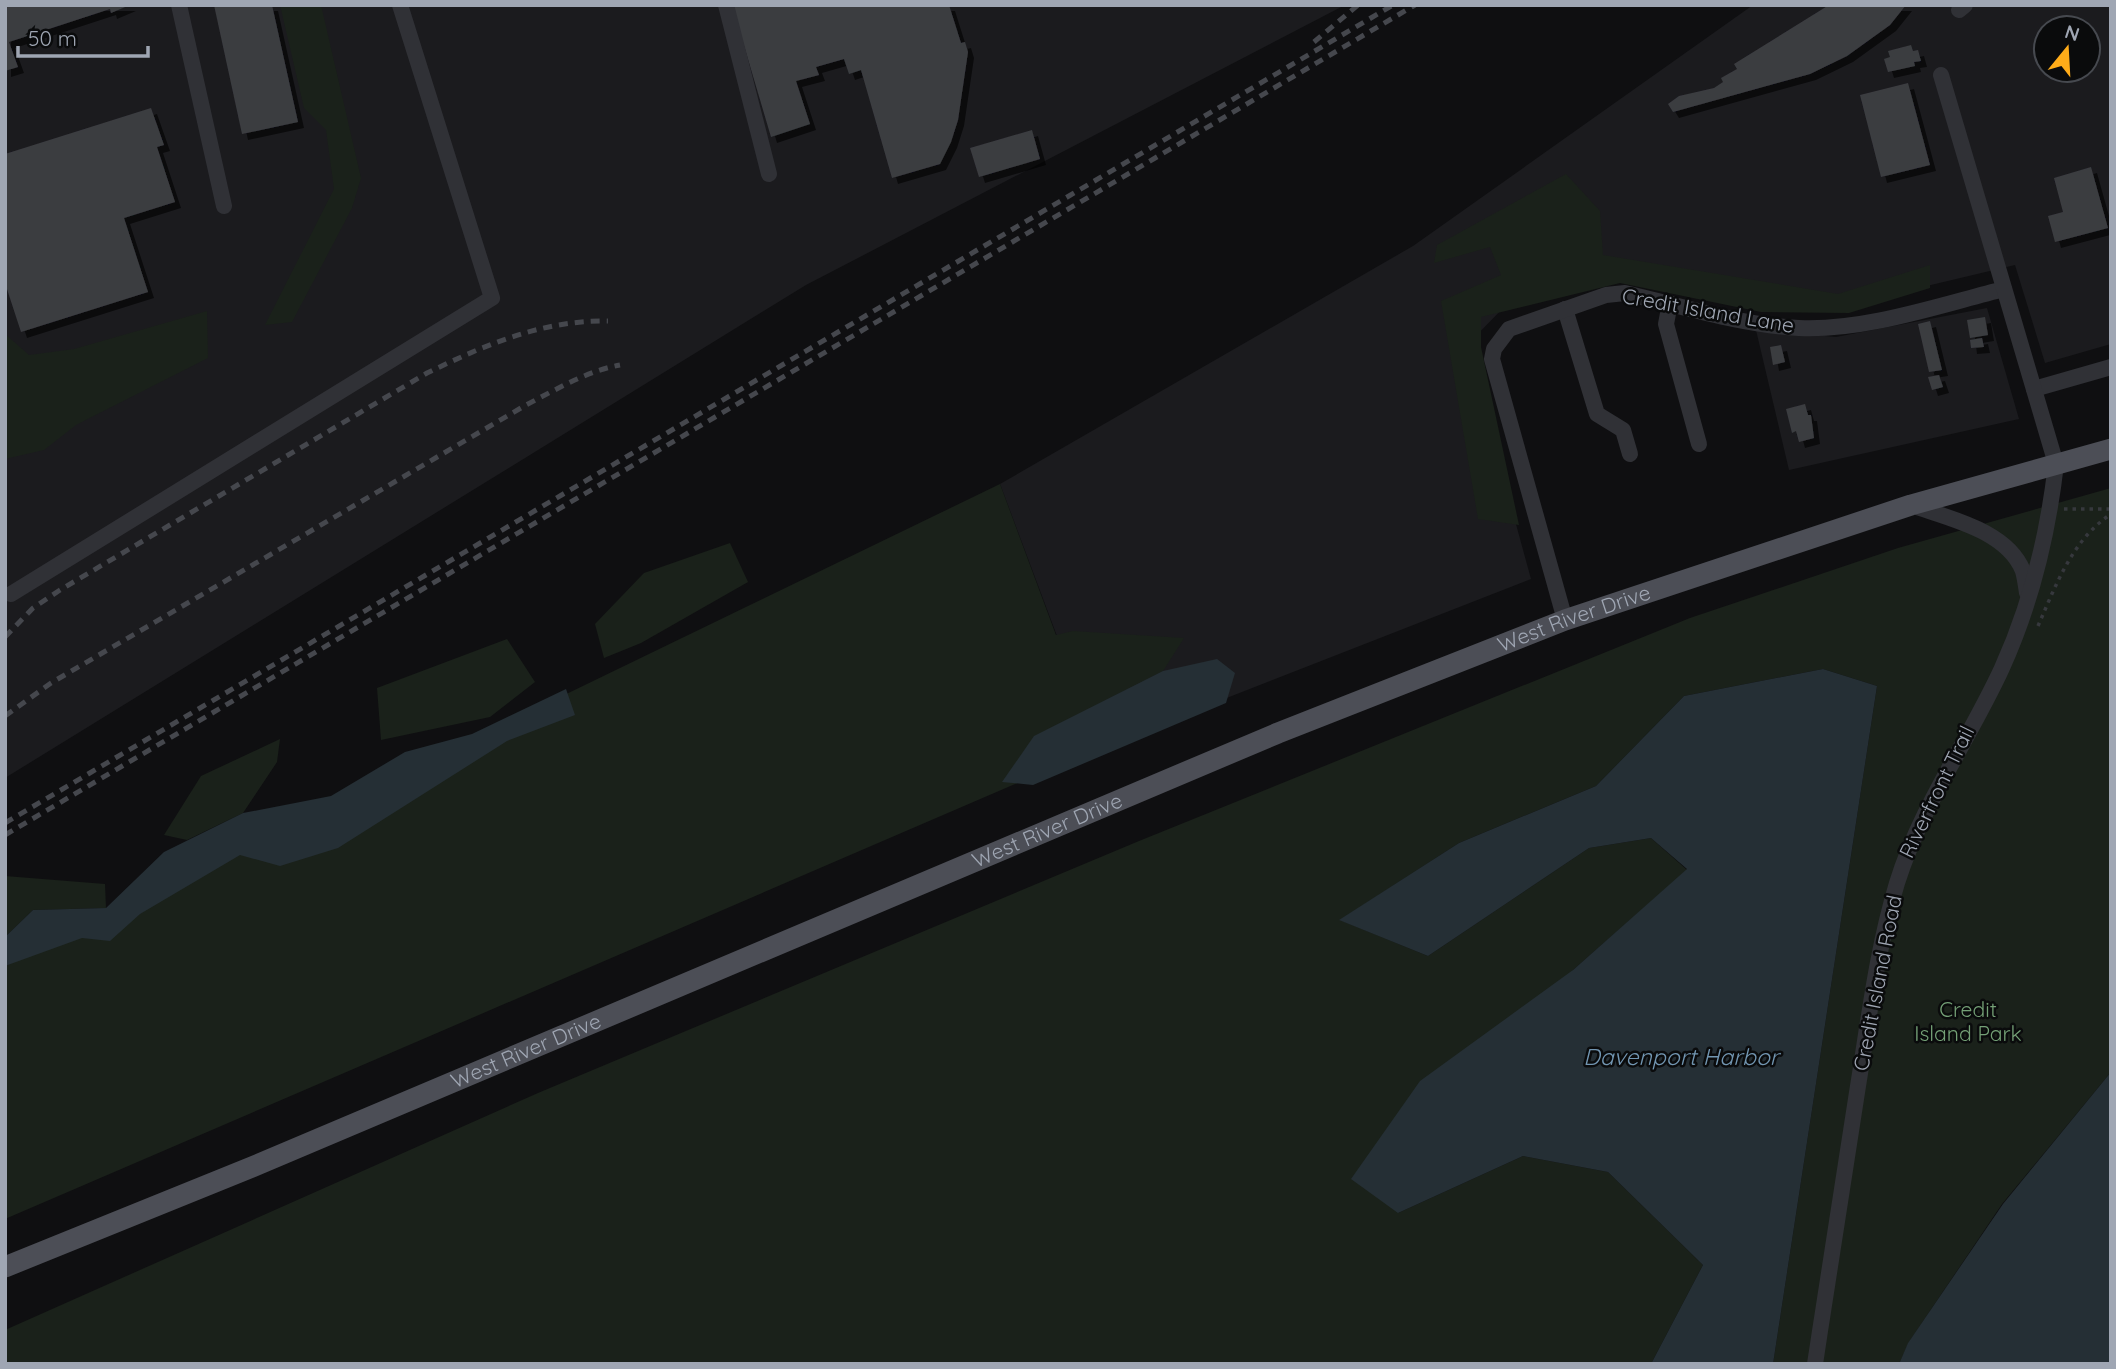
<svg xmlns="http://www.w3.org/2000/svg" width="2116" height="1369" font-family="Quicksand,sans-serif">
<defs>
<filter id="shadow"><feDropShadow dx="6" dy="6" stdDeviation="0" flood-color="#0009"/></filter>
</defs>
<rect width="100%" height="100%" fill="#0f0f11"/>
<g fill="#1b1b1e" fill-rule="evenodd">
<polygon points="5,5 1345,5 806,285 5,778"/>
<path d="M1753 5H2111V344L2045 363 2015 265 1851 304 1630 276 1512 299 1467 345 1531 579 1099 748 1000 484 1413 246ZM2046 28H2088V70H2046Z"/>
<polygon points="1987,308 2019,419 1789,470 1756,330 1836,337"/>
</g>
<g fill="#1a211a">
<polygon points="280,5 321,5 361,178 352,208 292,322 265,325 334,189 326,130 304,108"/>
<polygon points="1566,174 1600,211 1603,255 1838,294 1930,265 1930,288 1849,313 1761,312 1620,283 1481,317 1481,347 1519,525 1478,519 1441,301 1501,275 1490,247 1434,263 1437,245"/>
<polygon points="207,311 208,358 76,425 44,450 5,459 5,334 29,355 74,349"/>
<polygon points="1000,484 1056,635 1073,631 1184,638 1163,671 1085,711 1099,748 5,1219 5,966"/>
<polygon points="2111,488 2111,1072 2002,1204 1909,1342 1899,1364 1773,1364 1877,686 1823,669 1684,696 1596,786 1459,843 1340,920 1428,956 1589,848 1651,838 1687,870 1573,970 1398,1213 1523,1156 1608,1172 1703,1265 1651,1364 5,1364 5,1330 538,1093 1139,841 1690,618 1898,548"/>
<polygon points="730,543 748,582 641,643 604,658 595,624 644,573"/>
<polygon points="507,639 535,682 490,717 381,740 377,688"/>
<polygon points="280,739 277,762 243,813 187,840 164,835 201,776"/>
<polygon points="5,876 105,884 106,908 33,910 5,937"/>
</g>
<g fill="#252f35">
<polygon points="1217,659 1235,673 1226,703 1033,785 1002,782 1034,736 1163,671"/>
<polygon points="1823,669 1877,686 1773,1364 1651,1364 1703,1265 1608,1172 1523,1156 1398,1213 1351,1179 1420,1081 1573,970 1687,869 1651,838 1589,848 1428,956 1339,920 1459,843 1596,786 1684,696"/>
<polygon points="566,689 575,715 507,741 338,848 280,866 240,855 140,914 110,941 82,938 5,966 5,937 33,910 106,908 164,852 243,813 331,796 405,752 472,734"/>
<polygon points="2111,1072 2111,1364 1899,1364 1908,1343 2003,1204"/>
</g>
<g fill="#3b3c41" filter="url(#shadow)">
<polygon points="5,5 130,5 111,13 110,9 9,42 18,67 5,71"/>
<polygon points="214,5 272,5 298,122 242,134"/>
<polygon points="732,5 949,5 961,43 965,42 968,52 958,120 951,142 940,164 892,178 861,70 849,74 844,59 816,67 819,75 796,81 810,124 771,137"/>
<polygon points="1829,5 1906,5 1890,25 1847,56 1810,74 1673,112 1668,104 1679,96 1714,88 1723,82 1721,78 1737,69 1734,64"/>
<polygon points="1911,45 1913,51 1918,50 1921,61 1914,62 1915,66 1888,72 1884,59 1890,57 1888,51"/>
<polygon points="1908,83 1930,165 1881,177 1860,95"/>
<polygon points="151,108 164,145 157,147 175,202 124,218 148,292 21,332 5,283 5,154"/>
<polygon points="1032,130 1040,159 979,177 970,148"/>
<polygon points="2091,167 2108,228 2055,242 2048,216 2063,212 2054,178"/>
<polygon points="1985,317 1988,335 1970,338 1967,320"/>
<polygon points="1930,321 1942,370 1929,372 1918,324"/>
<polygon points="1982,338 1984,347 1971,348 1970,340"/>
<polygon points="1781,345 1785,362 1773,365 1770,347"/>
<polygon points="1939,375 1943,387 1932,390 1928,377"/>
<polygon points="1805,404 1808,415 1811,415 1814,438 1799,442 1796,431 1792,433 1786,409"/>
</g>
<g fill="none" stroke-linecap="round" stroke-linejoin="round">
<g stroke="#36383d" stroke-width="3.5" stroke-dasharray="3.5 5" stroke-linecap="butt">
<polyline points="2064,509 2111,509"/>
<path d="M2038 626C2056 585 2072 540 2111 514"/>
</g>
<g stroke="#303136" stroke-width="16">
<polyline points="179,5 224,206"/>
<polyline points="726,5 769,174"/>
<polyline points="1959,10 1965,5"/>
<polyline points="1670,303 1666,324 1699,444"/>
<polyline points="1565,309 1597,414 1623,430 1630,454"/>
<polyline points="2034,389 2111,367"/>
<path d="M1911 505C1947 518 2007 530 2023 571 2025 578 2026 587 2027 593"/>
<polyline points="11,594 492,298 400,5"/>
<path d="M1565 620 1492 359 1494 349 1509 329 1606 295 1625 293C1682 306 1740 325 1799 328 1865 331 1940 305 2004 289"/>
<path d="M1815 1364C1829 1271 1844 1178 1858 1086 1869 1018 1877 949 1897 883 1921 806 1969 740 2002 668 2031 604 2048 534 2056 464L1941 75"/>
</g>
<path stroke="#4c4e56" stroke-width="21" id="s1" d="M5 1267 252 1167 1278 733 1565 620 1911 505 2111 449"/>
<g stroke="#45474d" stroke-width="5" stroke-dasharray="9 7" stroke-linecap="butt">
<polyline points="1314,42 1358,5"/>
<path d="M5 637 33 608 60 590 427 373C485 345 542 320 608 321"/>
<path d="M5 716 51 683 526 405C557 389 587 371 620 365"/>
<polyline points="5,823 1393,5"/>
<polyline points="5,835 1415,5"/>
</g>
</g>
<g text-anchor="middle" stroke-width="5" stroke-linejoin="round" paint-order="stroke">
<g font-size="21" fill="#9fa6b3" stroke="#0a0b0c">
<text transform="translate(1708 311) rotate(10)" y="7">Credit Island Lane</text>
<text dy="7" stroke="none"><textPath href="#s1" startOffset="1698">West River Drive</textPath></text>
<text transform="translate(1937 792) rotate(-64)" y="7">Riverfront Trail</text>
<text dy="7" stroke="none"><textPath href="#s1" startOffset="1130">West River Drive</textPath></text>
<text transform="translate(1878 983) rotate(-79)" y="7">Credit Island Road</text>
<text dy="7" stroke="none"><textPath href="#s1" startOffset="564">West River Drive</textPath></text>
</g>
<g font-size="21" fill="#74a076" stroke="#0a0b0c">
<text x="1968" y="1017">Credit<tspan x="1968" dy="24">Island Park</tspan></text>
</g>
<g font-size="23" font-style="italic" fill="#7296b2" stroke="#0a0b0c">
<text x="1681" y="1065">Davenport Harbor</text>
</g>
</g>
<rect width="2116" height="1369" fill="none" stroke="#9fa6b3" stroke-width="14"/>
<g transform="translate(2067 49) rotate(18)"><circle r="33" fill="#0a0b0c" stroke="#46494f" stroke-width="2"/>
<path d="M0-5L12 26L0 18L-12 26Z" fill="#ffac19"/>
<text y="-10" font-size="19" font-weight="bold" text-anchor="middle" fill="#9fa6b3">N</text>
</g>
<path d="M18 46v10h130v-10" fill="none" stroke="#9fa6b3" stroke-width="3.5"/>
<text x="28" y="46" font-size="21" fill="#9fa6b3" stroke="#0a0b0c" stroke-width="5" paint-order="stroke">50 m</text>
</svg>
